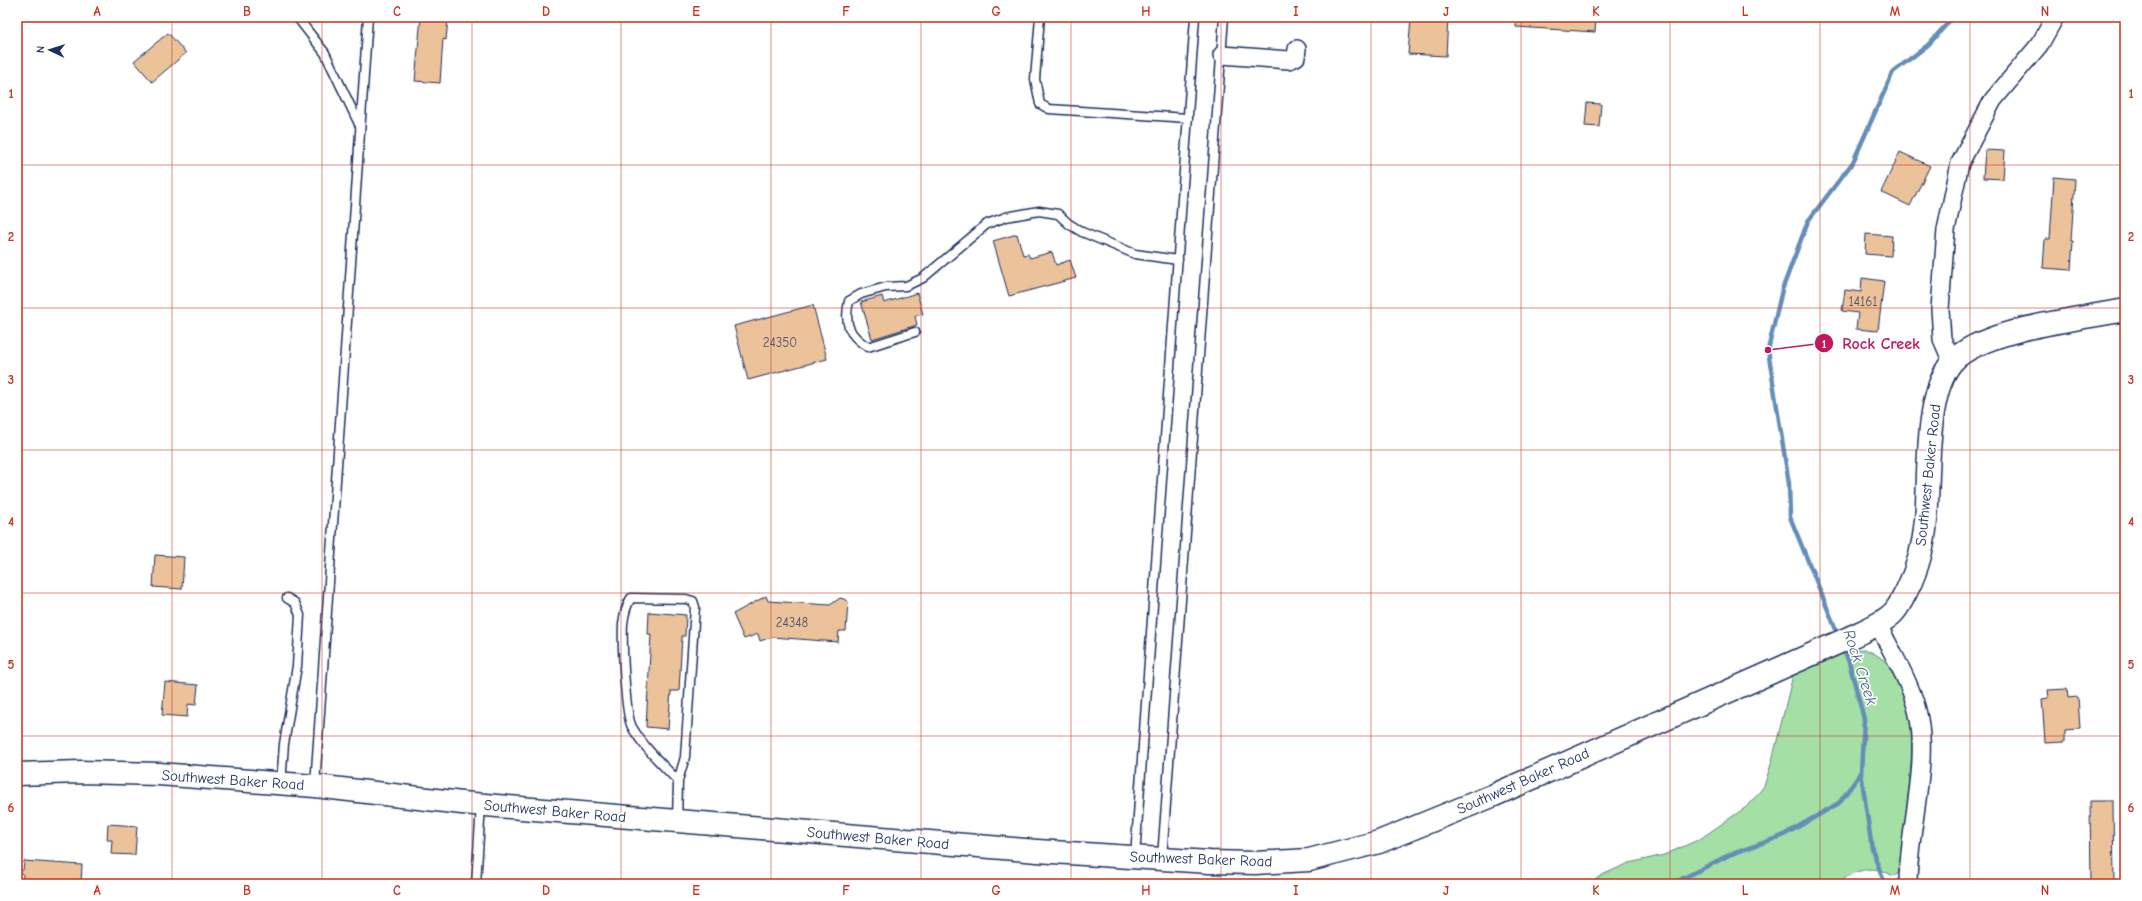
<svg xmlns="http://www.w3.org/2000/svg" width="2142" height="901" font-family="'Comic Neue',sans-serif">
<rect width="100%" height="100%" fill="#fff"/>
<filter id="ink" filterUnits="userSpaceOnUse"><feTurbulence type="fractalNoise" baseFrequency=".025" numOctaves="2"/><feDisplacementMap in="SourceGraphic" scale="8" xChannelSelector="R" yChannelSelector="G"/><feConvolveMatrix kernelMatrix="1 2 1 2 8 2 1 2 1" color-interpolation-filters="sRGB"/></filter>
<g filter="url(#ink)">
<path fill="#a4dfa5" stroke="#608782" d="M1864 649C1924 670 1912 758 1907 807 1904 830 1903 852 1898 874L1893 876C1871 862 1854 872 1834 884H1590L1600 876 1629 863 1664 855 1700 839 1749 805 1764 786 1772 761 1793 675 1851 650Z"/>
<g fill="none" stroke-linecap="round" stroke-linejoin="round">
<g stroke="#648eb8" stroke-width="4.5">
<polyline points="1839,637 1790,517 1789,484 1768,350 1782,290 1808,221 1853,162 1893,72 1928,45 1953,17"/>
<polyline points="1843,648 1849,662 1864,719 1861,773 1872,849 1885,884"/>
<polyline points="1672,884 1729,855 1782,836 1839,803 1861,773"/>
</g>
</g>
<g fill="#ebc29a" stroke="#1b2f5e">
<polygon points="421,17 448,19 446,40 443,39 440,83 415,81"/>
<polygon points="1411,17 1448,17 1446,56 1408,54"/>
<polygon points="1516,17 1596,17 1595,32 1516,27"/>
<polygon points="168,33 186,53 152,82 134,61"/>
<polygon points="1587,103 1601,104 1599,127 1585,126"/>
<polygon points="1985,150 2005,151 2003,179 1983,178"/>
<polygon points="1900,152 1930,166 1910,206 1881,192"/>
<polygon points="2054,177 2075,179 2071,241 2073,241 2071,270 2043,268 2045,239 2050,239"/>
<polygon points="1017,234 1023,255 1028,254 1030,258 1052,252 1056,265 1070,260 1076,278 1009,296 993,241"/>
<polygon points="1866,234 1892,236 1891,256 1865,254"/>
<polygon points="1862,278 1884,281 1878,331 1856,329 1858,313 1842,311 1845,290 1861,292"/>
<polygon points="917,293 923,314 915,316 917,325 872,339 861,302 882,296 884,303"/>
<polygon points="813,305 827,359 748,380 734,326"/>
<polygon points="155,555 184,557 182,589 153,587"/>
<polygon points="766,596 768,601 830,605 840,598 844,599 848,602 846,631 839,631 838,642 772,637 760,641 758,634 744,639 733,614"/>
<polygon points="649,612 686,615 685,636 682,636 679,691 671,691 668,729 646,727 651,634 648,634"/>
<polygon points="165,682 198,685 196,705 188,704 187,717 162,715"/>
<polygon points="2067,689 2068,698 2078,697 2080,729 2065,730 2065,742 2045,743 2042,699 2049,698 2048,690"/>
<polygon points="2090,801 2113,801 2114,884 2091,884"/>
<polygon points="108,824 137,826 135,855 111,854 112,840 107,840"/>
<polygon points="24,861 82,865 81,884 22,884 23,875 20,872 23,870"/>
</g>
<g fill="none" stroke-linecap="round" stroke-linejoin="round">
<defs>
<g id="service">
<polyline points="297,17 325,53 360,126"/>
<polyline points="1040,17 1035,79 1040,104 1049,109 1188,118"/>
<path d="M915 332 868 347C848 335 844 323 849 301L861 294 886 287 906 286 923 278 987 224 1006 217 1039 211 1058 214 1069 224 1082 232 1135 254 1178 260"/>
<polyline points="281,783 284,744 297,666 300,615 295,603 287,598"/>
<polyline points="315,785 368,17"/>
<path d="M677 821 678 781 685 757 695 607 693 601 686 599 631 598C626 606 624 615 623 624 622 641 625 715 632 727 644 748 662 764 678 781"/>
<polyline points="1135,857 1195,17"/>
<polyline points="1162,858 1224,17"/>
<polyline points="476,884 481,805"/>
</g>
<g id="minor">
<polyline points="1222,55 1289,60 1296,57 1297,49"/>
<polyline points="1952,362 1942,339 1940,309 1946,230 1960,163 1993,100 2040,44 2055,17"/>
<path d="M1878 624C1892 654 1913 685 1919 719 1928 770 1908 832 1908 884"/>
</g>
<path id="secondary" d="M17 774 80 772 159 774 315 786 462 803 1037 851 1209 862 1255 863 1309 860 1379 842 1492 796 1851 637C1865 630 1882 624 1893 613 1899 607 1903 598 1907 590 1918 568 1924 545 1926 520 1930 478 1923 386 1957 357 1992 328 2079 319 2125 310"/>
</defs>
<use href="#service" stroke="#1b2f5e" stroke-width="11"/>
<use href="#minor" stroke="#1b2f5e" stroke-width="20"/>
<use href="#secondary" stroke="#1b2f5e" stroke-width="25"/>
<use href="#service" stroke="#fff" stroke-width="8"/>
<use href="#minor" stroke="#fff" stroke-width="17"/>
<use href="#secondary" stroke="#fff" stroke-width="22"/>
</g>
</g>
<path fill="none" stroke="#c8321e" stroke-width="1" stroke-opacity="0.55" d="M172 17V884M322 17V884M472 17V884M621 17V884M771 17V884M921 17V884M1071 17V884M1221 17V884M1371 17V884M1521 17V884M1670 17V884M1820 17V884M1970 17V884M17 165H2125M17 308H2125M17 450H2125M17 593H2125M17 736H2125"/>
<g text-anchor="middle" stroke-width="3.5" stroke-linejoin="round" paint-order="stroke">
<g font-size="13" fill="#4f546d">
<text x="1863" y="306">14161</text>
<text x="780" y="347">24350</text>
<text x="792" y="627">24348</text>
</g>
<g font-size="15" fill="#1b2f5e" stroke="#fff">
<text transform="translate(1928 475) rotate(-84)" y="5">Southwest Baker Road</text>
<text transform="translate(233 780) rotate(4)" y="5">Southwest Baker Road</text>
<text transform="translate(1523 781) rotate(-24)" y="5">Southwest Baker Road</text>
<text transform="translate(555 811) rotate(5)" y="5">Southwest Baker Road</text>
<text transform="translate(878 838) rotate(5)" y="5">Southwest Baker Road</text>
<text transform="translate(1201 859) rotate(2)" y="5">Southwest Baker Road</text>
</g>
<g font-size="16" font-style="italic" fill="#3f5f8b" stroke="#fff">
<text transform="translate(1861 667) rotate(72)" y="6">Rock Creek</text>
</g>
</g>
<path fill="none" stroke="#c2185b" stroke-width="1.5" d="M1768 350L1824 343"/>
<g fill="#c2185b" stroke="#fff" stroke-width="1.5">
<circle cx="1768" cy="350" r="4"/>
<circle cx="1824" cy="343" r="10"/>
</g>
<g font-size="12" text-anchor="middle" font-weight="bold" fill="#fff">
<text x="1824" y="348">1</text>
</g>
<g font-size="16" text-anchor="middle" font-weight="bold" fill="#c2185b" stroke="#fff" stroke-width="3.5" stroke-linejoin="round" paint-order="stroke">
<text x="1881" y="349">Rock Creek</text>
</g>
<rect width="2142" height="901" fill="none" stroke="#fff" stroke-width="44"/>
<g transform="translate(50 50) rotate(274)" stroke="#ffffff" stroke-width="3" paint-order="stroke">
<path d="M0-3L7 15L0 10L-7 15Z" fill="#1b2f5e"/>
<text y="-6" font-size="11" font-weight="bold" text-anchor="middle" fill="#1b2f5e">N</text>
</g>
<rect x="22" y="22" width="2098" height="857" fill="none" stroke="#c8321e" stroke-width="1.5"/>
<g font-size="13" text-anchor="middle" font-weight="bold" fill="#c8321e">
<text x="97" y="16">A</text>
<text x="247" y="16">B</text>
<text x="397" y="16">C</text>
<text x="546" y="16">D</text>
<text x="696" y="16">E</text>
<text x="846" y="16">F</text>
<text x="996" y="16">G</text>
<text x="1146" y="16">H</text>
<text x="1296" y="16">I</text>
<text x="1446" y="16">J</text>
<text x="1596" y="16">K</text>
<text x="1745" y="16">L</text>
<text x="1895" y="16">M</text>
<text x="2045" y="16">N</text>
<text x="11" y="98">1</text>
<text x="2131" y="98">1</text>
<text x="11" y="241">2</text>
<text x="2131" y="241">2</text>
<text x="11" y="384">3</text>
<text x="2131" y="384">3</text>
<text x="11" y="526">4</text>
<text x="2131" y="526">4</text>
<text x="11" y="669">5</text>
<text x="2131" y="669">5</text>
<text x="11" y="812">6</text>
<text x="2131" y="812">6</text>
<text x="97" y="895">A</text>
<text x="247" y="895">B</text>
<text x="397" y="895">C</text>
<text x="546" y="895">D</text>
<text x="696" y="895">E</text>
<text x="846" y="895">F</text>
<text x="996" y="895">G</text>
<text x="1146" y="895">H</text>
<text x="1296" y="895">I</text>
<text x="1446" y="895">J</text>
<text x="1596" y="895">K</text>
<text x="1745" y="895">L</text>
<text x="1895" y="895">M</text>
<text x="2045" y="895">N</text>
</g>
</svg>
